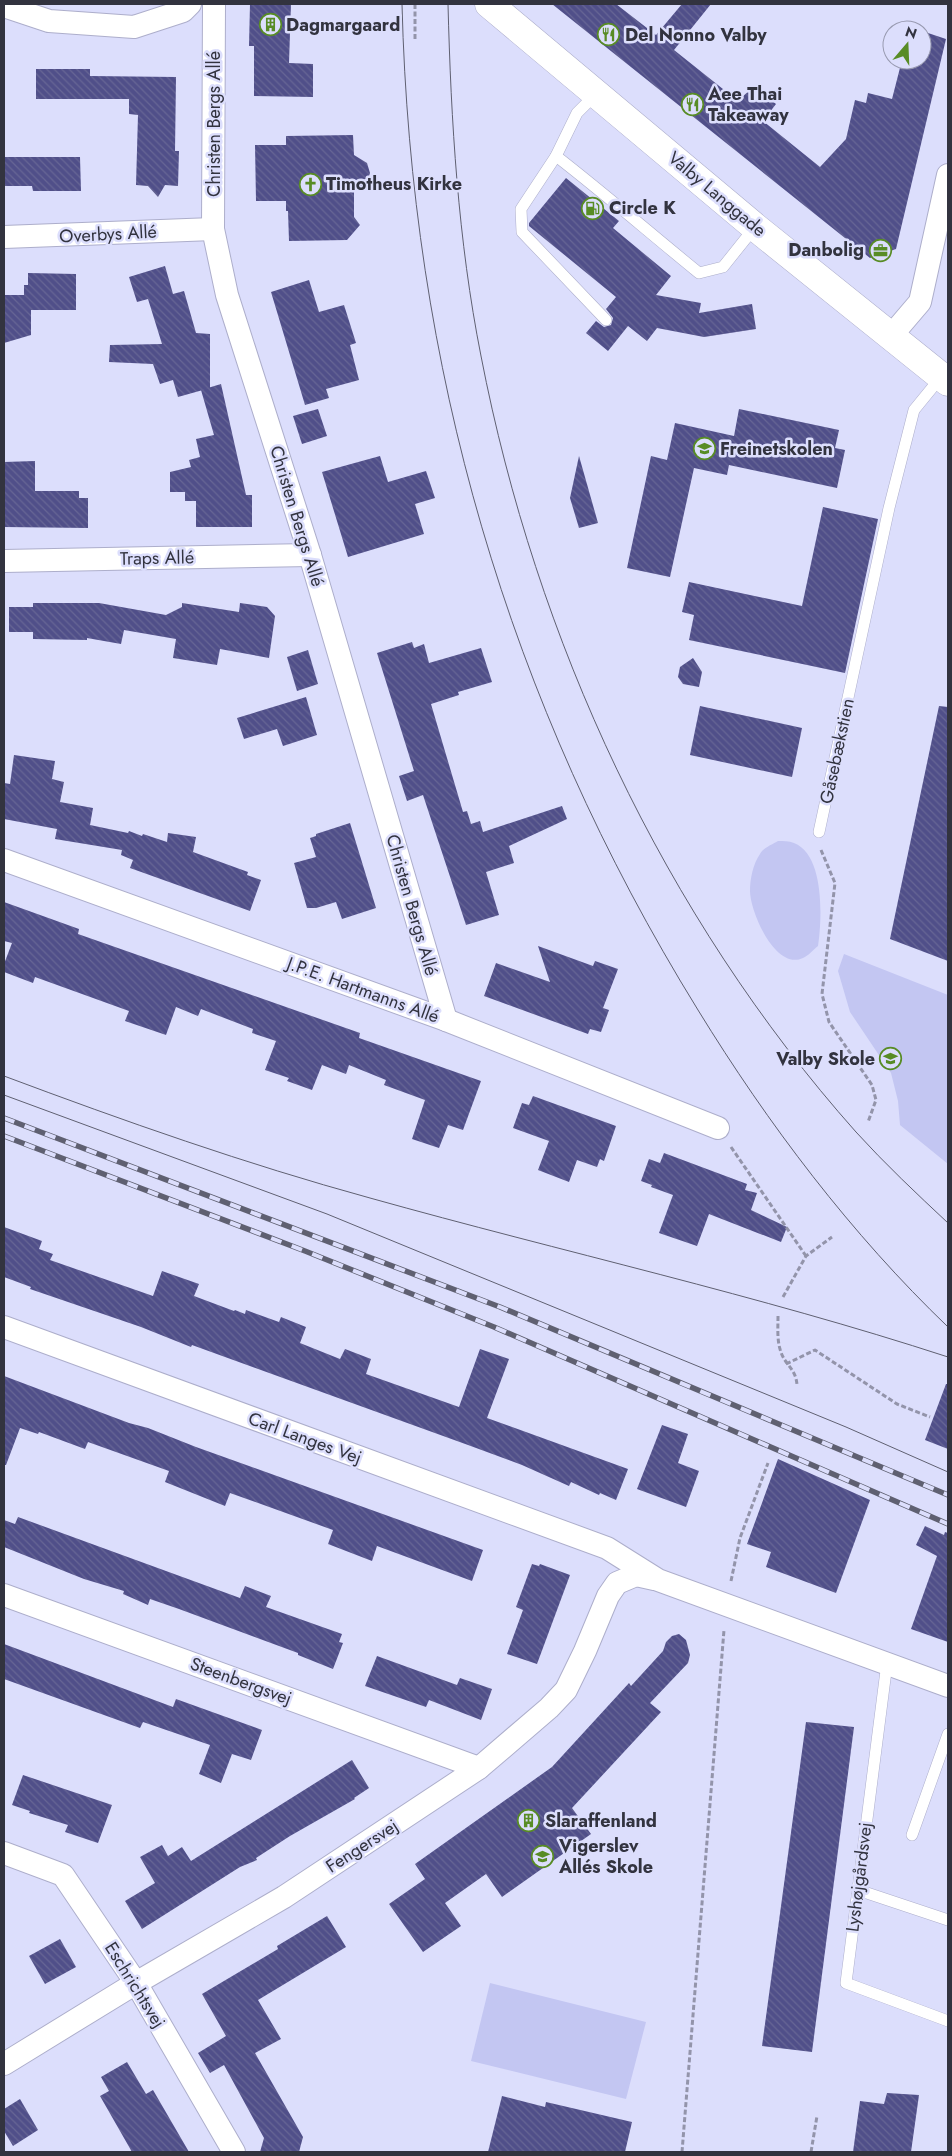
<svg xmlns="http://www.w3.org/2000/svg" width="952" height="2156" font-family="Jost,sans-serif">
<defs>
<pattern id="building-back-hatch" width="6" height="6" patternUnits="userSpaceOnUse" patternTransform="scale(1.25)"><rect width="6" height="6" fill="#504f89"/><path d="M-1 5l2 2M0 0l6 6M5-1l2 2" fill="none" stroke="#676695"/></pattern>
</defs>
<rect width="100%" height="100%" fill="#dcdefc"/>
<g fill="#c3c6f2">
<path d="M778 841C783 841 789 841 794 843 825 855 822 920 818 946 813 950 808 956 803 958 775 971 750 911 750 891 750 879 753 864 760 854 763 848 773 844 778 841Z"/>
<polygon points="844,954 948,995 948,1164 900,1125 898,1101 891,1073 850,1012 838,971"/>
<polygon points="490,1983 646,2022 626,2099 471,2061"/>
</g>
<g fill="url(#building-back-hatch)">
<polygon points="250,4 291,4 289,63 313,64 313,97 254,96 254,46 249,46"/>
<polygon points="552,4 616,4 656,35 682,4 711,4 674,50 738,101 754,86 776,104 763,121 820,167 846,139 855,100 866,103 868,93 892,99 902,60 922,60 922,31 946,39 896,249 870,258"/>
<polygon points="36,69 90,69 90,76 176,77 175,151 179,151 178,186 165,185 158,197 148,186 136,185 138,115 129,114 129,99 36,99"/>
<polygon points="353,135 354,155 367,163 370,173 367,183 354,191 354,217 360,225 347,240 289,241 288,211 286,211 286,201 256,201 255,145 286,145 286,136"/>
<polygon points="4,157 80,157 81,191 33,191 32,186 4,186"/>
<polygon points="566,178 619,221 613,228 671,276 656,295 701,303 699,313 752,304 756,329 704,337 657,328 647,341 628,326 608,351 586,333 596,321 604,327 611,325 613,318 606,309 616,297 529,226 529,223"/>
<polygon points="165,266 173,294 184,291 196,333 210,334 210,388 178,397 173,380 160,384 153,364 109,362 110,345 162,344 148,299 137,302 129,277"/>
<polygon points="28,273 76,274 76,310 31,310 31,335 4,343 4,295 24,295 24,285 28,285"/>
<polygon points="309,280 319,312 344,305 356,343 350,345 359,380 326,389 329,398 305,405 271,292"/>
<polygon points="221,384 246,495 252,495 252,527 196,527 196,501 185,501 185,492 170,492 170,472 191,467 189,460 200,457 196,439 214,435 201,390"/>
<polygon points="318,409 327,436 302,444 293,416"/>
<polygon points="739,409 839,430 835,448 845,450 837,488 729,465 727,475 694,468 670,577 627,568 651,456 667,460 675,423 734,436"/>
<polygon points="380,456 388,482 426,471 435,498 415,504 424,534 348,557 322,472"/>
<polygon points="579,456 598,523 579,528 570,498"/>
<polygon points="35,461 35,491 79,491 79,498 88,498 88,528 4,527 4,462"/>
<polygon points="823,507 878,519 845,673 689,640 694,615 682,612 689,582 802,606"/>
<polygon points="33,603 99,603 166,615 182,607 182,603 239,612 240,603 267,607 275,616 269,658 220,649 217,665 173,658 176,639 124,630 121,644 87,638 87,640 33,639 33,632 9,632 9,607 33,607"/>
<polygon points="412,642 414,648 424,644 429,663 481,648 492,682 458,692 459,695 431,704 463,812 467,811 471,824 480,821 483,832 562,806 567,819 509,846 514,863 486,872 499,915 466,925 423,795 407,801 399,776 414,771 377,653"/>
<polygon points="308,650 318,684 297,691 287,657"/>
<polygon points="693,658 702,672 699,687 683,684 678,677 680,667"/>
<polygon points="306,697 317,735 283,746 277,729 244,739 237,718"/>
<polygon points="700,706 802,728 792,777 690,755"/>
<polygon points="939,706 948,707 948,961 890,939"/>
<polygon points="14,755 55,761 52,779 64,782 60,802 93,808 90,825 128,833 129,831 142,836 143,834 167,842 168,833 196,837 193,852 248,872 247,875 261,880 250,911 130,868 133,860 121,855 122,850 55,839 57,829 4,819 4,783 10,784"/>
<polygon points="350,823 376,908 342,919 336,902 316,908 307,908 294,863 316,857 310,838 316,836 316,834"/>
<polygon points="4,902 79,929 78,934 360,1033 359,1038 481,1081 463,1130 448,1125 439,1148 412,1139 425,1100 384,1085 386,1080 349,1065 346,1074 322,1065 312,1090 287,1081 289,1078 265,1070 276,1041 252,1033 253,1029 201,1009 198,1016 176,1007 166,1035 125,1021 129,1011 35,977 33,983 4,972 4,964 12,943 4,941"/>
<polygon points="538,946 593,966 595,961 618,969 603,1008 609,1010 601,1032 590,1029 588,1034 484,996 496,963 550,982"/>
<polygon points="533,1096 616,1126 604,1161 600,1159 597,1167 577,1160 569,1182 538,1170 549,1141 513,1128 522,1103 529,1105"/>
<polygon points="664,1153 747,1184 745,1190 757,1193 751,1210 787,1227 781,1242 709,1214 697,1246 659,1233 673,1195 651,1187 652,1185 641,1181 649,1159 660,1163"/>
<polygon points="4,1227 42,1241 39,1249 53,1254 50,1260 153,1296 162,1271 199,1284 194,1296 234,1311 235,1310 245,1314 246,1310 279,1322 281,1317 306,1327 300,1343 340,1359 345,1349 371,1359 366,1374 459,1407 480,1349 509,1359 487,1418 628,1469 616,1500 600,1493 599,1495 571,1482 569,1486 522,1465 468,1445 192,1345 191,1347 141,1327 30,1289 31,1287 4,1277"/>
<polygon points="4,1376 129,1423 148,1428 196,1447 483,1550 472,1581 377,1546 372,1561 328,1544 333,1530 230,1493 225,1506 165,1482 169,1471 88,1442 85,1449 39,1432 38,1434 20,1428 6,1465 4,1465"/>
<polygon points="946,1384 948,1384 948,1449 925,1440"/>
<polygon points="662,1425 688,1434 678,1463 699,1471 686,1507 637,1489"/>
<polygon points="778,1459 870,1500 836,1593 766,1567 771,1552 747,1544"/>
<polygon points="18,1517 240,1598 245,1586 271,1596 266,1607 342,1634 339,1642 343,1643 333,1669 298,1655 298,1653 179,1609 150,1599 148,1605 123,1594 124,1591 84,1579 4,1547 4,1520 15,1524"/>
<polygon points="925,1526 944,1535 945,1532 948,1533 948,1642 911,1629 937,1556 916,1545"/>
<polygon points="532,1564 539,1566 540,1564 570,1575 537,1664 507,1654 523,1610 516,1607"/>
<polygon points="679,1634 686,1640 690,1655 688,1663 650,1703 661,1712 572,1808 591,1834 502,1897 486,1874 445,1903 461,1926 423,1952 389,1904 425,1879 415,1864 552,1767 629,1683 631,1686 663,1651 666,1642 672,1636"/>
<polygon points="4,1644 173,1707 176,1699 262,1730 251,1760 232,1754 221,1783 199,1774 210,1745 143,1722 140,1728 4,1679"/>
<polygon points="377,1656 457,1685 460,1678 492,1689 481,1720 429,1700 426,1707 365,1686"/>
<polygon points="806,1722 854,1727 812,2052 762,2046"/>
<polygon points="352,1760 369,1788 354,1798 355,1799 290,1836 256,1858 257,1860 240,1867 142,1929 125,1901 155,1883 140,1857 162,1845 168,1856 182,1847 191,1861"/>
<polygon points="23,1775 112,1805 98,1843 65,1832 68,1825 29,1813 30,1811 12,1805"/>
<polygon points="327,1916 346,1947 258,2000 281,2039 255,2053 303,2137 299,2152 260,2152 264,2138 224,2065 210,2073 198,2053 226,2036 202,1994 278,1949 277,1946"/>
<polygon points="60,1939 76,1967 45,1984 29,1956"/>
<polygon points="127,2062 146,2094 153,2090 189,2152 132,2152 100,2096 109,2091 101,2077"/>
<polygon points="887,2093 919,2095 911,2152 853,2152 860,2101 884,2104"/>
<polygon points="502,2096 545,2107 546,2102 632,2122 625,2152 488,2152"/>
<polygon points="20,2099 38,2130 13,2146 4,2131 4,2109"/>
</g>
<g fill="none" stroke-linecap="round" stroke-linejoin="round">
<defs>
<g id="service">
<polyline points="596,94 577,113 556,156 521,209 522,232 606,320"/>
<path d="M556 156C605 194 651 234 699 273L723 267 755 227"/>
<polyline points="819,832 889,508 914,410 941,377"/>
<polyline points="887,1663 846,1983 948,2021"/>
<polyline points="912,1835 948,1734"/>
<polyline points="858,1890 948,1920"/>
</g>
<g id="minor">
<polyline points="214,4 213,229 227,295 310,555 446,1020"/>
<polyline points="4,6 49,21 134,27 183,11 190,4"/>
<polyline points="4,237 213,229"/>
<polyline points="891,336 920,302 948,175"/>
<polyline points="4,561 310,555"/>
<polyline points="4,860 446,1020 718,1128"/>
<polyline points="4,1327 607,1548 658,1580 948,1686"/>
<polyline points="4,1595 479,1768"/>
<polyline points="4,1853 63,1875 136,1983 234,2152"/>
<polyline points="4,2064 136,1983 284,1897 479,1768 549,1708 566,1690 585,1651 608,1596 617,1583 636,1575 654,1579"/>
</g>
<polyline id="tertiary" points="489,4 755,227 948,382"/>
</defs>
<use href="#service" stroke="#adaecb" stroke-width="12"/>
<use href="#minor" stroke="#adaecb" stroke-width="24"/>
<use href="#tertiary" stroke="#adaecb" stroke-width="29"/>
<g stroke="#9394aa" stroke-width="3" stroke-dasharray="5 2.5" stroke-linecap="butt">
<polyline points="415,4 415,40"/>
<polyline points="821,850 835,883 822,994 829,1022 872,1085 876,1100 868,1122"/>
<polyline points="731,1147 806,1256"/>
<polyline points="783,1297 806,1256 832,1237"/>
<path d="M778 1316C778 1327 777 1339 780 1349 784 1365 796 1368 797 1385"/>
<polyline points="786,1364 815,1350 897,1404 930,1417"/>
<polyline points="731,1581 740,1538 768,1463"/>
<polyline points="682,2152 724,1630"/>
<polyline points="811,2152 817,2116"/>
</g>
<use href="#service" stroke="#fff" stroke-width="11"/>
<use href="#minor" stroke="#fff" stroke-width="22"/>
<use href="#tertiary" stroke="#fff" stroke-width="28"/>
<g stroke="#5f6071" stroke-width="1">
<path d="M402 4C411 366 507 701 698 1010 768 1124 851 1234 948 1327"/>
<path d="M448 4C451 122 458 240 481 356 536 640 663 915 856 1132 885 1164 917 1194 948 1223"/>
<path d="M4 1076C124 1121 246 1164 370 1198 563 1252 758 1295 948 1357"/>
<polyline points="4,1095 327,1214 846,1427 948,1472"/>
</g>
<defs>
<g id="rail">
<polyline points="4,1118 500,1307 948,1495"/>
<polyline points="4,1136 305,1251 494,1327 948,1524"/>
</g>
</defs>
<use href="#rail" stroke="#5f6071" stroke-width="5.5"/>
<use href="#rail" stroke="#dcdefc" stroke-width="4" stroke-dasharray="11" stroke-linecap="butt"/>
</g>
<defs>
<symbol id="building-ring" viewBox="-11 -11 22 22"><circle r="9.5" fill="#dcdefc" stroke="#588c25" stroke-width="1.5"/><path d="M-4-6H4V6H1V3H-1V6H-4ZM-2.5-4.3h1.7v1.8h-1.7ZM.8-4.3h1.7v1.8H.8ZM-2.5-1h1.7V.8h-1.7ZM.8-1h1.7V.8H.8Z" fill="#588c25"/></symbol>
<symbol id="restaurant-ring" viewBox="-11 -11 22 22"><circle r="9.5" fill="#dcdefc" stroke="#588c25" stroke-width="1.5"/><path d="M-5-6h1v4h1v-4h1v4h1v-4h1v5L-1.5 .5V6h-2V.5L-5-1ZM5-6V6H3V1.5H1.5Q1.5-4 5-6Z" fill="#588c25"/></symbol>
<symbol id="church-ring" viewBox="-11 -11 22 22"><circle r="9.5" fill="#dcdefc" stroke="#588c25" stroke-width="1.5"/><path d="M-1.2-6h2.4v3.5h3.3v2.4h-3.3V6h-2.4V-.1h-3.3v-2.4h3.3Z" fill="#588c25"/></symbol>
<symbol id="fuel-ring" viewBox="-11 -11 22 22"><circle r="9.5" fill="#dcdefc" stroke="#588c25" stroke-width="1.5"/><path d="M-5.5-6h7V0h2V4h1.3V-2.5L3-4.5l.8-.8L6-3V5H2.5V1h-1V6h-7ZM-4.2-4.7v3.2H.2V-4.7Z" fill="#588c25"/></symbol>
<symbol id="office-ring" viewBox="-11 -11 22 22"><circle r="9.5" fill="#dcdefc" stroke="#588c25" stroke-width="1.5"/><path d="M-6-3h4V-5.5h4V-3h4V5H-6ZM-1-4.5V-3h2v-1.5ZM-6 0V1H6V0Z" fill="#588c25"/></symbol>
<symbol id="school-ring" viewBox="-11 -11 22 22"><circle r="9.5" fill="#dcdefc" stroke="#588c25" stroke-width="1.5"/><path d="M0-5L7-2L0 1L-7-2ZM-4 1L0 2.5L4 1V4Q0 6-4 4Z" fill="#588c25"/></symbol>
</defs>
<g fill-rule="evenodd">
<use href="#building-ring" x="258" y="12" width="25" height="25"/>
<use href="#restaurant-ring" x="596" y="22" width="25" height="25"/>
<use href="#restaurant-ring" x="680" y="92" width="25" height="25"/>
<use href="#church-ring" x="298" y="172" width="25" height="25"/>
<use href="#fuel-ring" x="580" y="196" width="25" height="25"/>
<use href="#office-ring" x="868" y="238" width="25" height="25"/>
<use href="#school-ring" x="692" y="436" width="25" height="25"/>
<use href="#school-ring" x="878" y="1046" width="25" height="25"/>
<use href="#building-ring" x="516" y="1808" width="25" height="25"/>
<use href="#school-ring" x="530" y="1844" width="25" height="25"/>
</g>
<g text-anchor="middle" stroke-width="5" stroke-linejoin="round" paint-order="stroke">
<g font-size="18" font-weight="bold" fill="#32333f" stroke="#dcdefc" text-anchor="start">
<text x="286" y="31">Dagmargaard</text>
<text x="625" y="41">Del Nonno Valby</text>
<text x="708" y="100">Aee Thai<tspan x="708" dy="21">Takeaway</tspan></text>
<text x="326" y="190">Timotheus Kirke</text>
<text x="609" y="214">Circle K</text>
<text x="864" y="256" text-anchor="end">Danbolig</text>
<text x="720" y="455">Freinetskolen</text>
<text x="875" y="1065" text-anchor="end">Valby Skole</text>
<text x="545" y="1827">Slaraffenland</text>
<text x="559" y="1852">Vigerslev<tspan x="559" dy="21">Allés Skole</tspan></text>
</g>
<g font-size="18" fill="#32333f" stroke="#dcdefc">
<text transform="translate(214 124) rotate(-90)" y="6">Christen Bergs Allé</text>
<text transform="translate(717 194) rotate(40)" y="6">Valby Langgade</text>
<text transform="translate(108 234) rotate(-3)" y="6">Overbys Allé</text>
<text transform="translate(297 516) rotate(73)" y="6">Christen Bergs Allé</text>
<text transform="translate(157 558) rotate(-1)" y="6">Traps Allé</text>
<text transform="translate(837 751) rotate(-78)" y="6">Gåsebækstien</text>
<text transform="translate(412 905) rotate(74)" y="6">Christen Bergs Allé</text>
<text transform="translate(363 990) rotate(20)" y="6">J.P.E. Hartmanns Allé</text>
<text transform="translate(305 1438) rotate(20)" y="6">Carl Langes Vej</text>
<text transform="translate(241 1681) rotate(20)" y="6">Steenbergsvej</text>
<text transform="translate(362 1846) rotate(-33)" y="6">Fengersvej</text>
<text transform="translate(859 1877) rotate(-83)" y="6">Lyshøjgårdsvej</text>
<text transform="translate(135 1985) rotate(58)" y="6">Eschrichtsvej</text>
</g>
</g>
<rect width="952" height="2156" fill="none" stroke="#32333f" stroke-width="10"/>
<g transform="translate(907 45) rotate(19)"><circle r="24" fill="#dcdefc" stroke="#989ab0"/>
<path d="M0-4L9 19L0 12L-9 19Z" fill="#588c25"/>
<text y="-8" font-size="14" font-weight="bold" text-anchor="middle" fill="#32333f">N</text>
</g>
</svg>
